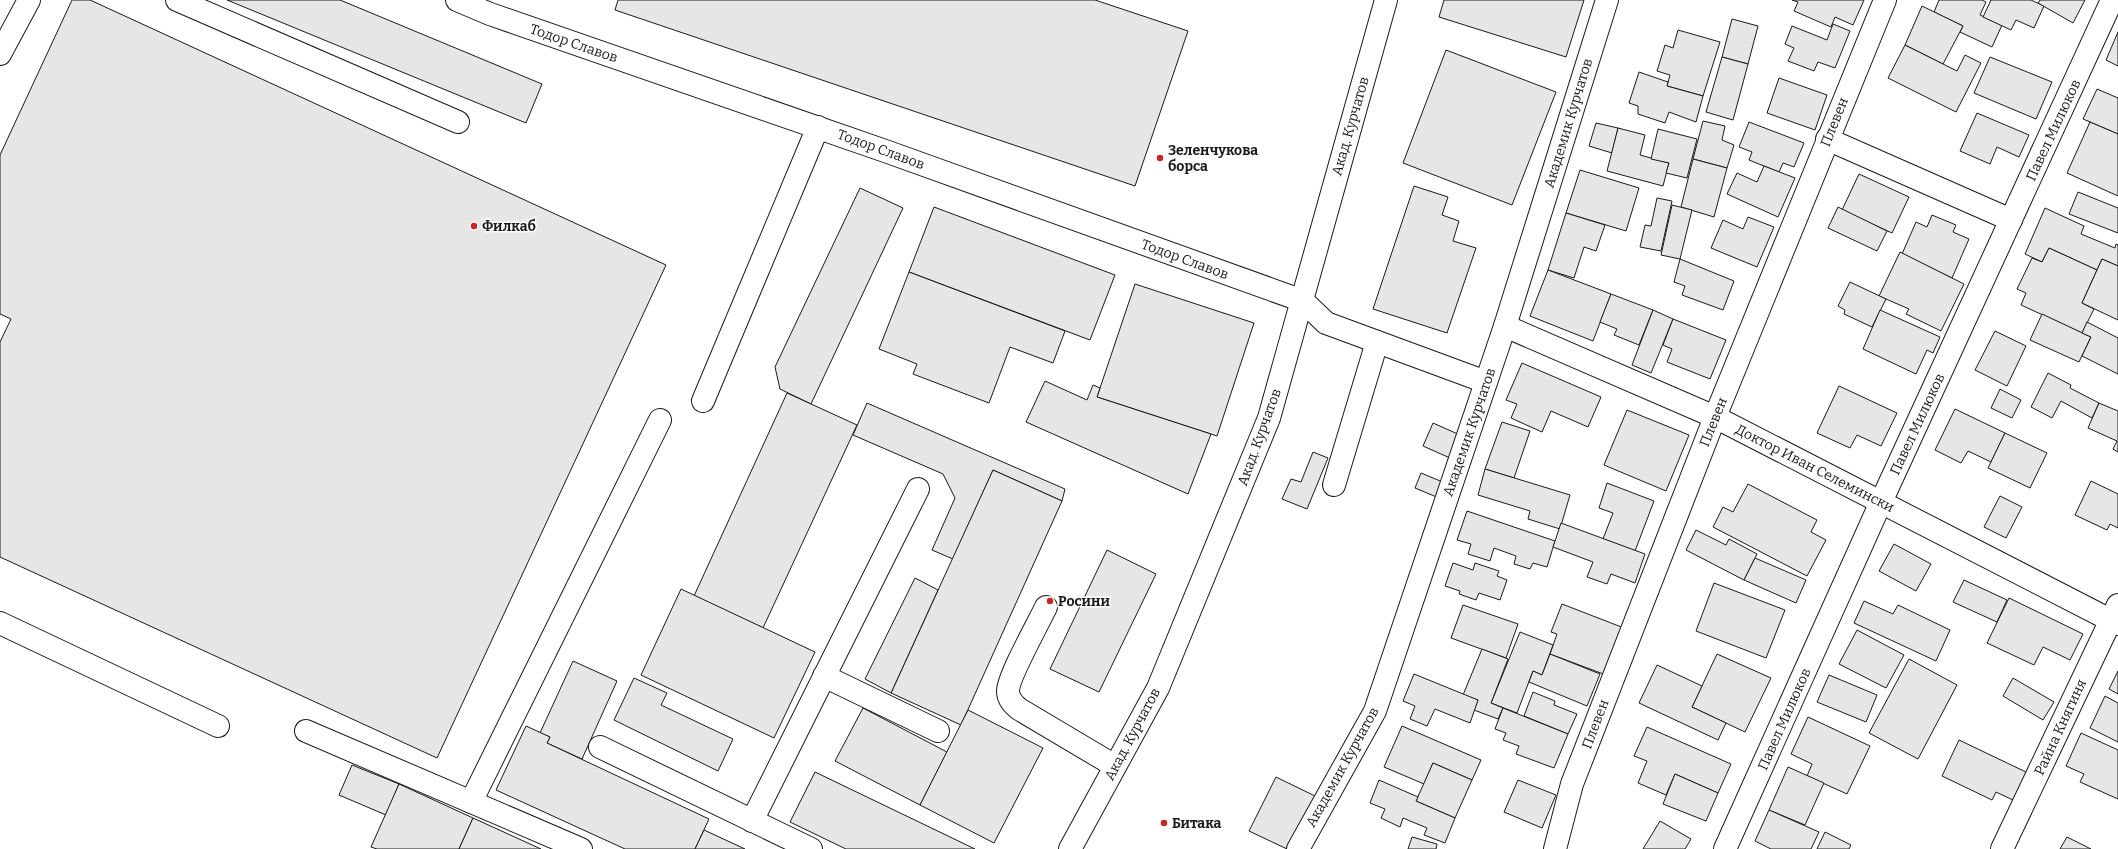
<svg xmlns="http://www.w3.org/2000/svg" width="2118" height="849" font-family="Bitter,serif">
<rect width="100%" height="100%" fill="#fff"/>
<g fill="#e6e6e6" stroke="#1a1a1a">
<polygon points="72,0 90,0 666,265 437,758 0,557 0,342 11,319 0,314 0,155"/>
<polygon points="227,0 340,0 542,84 526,123"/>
<polygon points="618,0 1095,0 1188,31 1135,186 615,10"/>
<polygon points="1444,0 1584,0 1566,57 1439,17"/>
<polygon points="1792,0 1864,0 1853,25 1835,17 1831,27 1794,11 1798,2"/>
<polygon points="1939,0 1982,0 1986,2 1980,15 2002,25 1992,47 1960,32 1963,26 1934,12"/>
<polygon points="1991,0 2031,0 2044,6 2034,28 2016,20 2011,30 1983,17"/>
<polygon points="2040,0 2085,0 2073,23 2038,3"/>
<polygon points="1922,6 1963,26 1943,64 1905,45"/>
<polygon points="1732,19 1758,26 1748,64 1722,57"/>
<polygon points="1833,24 1850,31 1835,68 1818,62 1814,71 1788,61 1794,48 1785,44 1792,26 1827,40"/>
<polygon points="1678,30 1720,42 1703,96 1667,86 1670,75 1657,71 1665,45 1673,48"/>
<polygon points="2118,32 2118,66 2106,60"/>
<polygon points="1905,45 1957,71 1965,55 1981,63 1956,112 1888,78"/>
<polygon points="1446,50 1556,92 1512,205 1403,163"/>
<polygon points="1722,57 1748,64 1733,120 1706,112"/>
<polygon points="1990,57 2052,82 2036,119 1974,93"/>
<polygon points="1639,72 1668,82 1667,86 1703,96 1696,122 1669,112 1665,123 1638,114 1638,106 1629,103"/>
<polygon points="1779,78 1827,95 1815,130 1767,113"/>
<polygon points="2097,89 2118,98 2118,134 2083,119"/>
<polygon points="1977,113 2029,135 2019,157 1997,147 1990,164 1960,151"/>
<polygon points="1703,121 1725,126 1722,140 1734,145 1727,168 1693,159"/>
<polygon points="1749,122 1804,143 1794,167 1783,163 1779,172 1749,160 1752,152 1739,147"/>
<polygon points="2090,122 2118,134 2118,196 2067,173"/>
<polygon points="1596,123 1618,128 1612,153 1589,146"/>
<polygon points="1618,128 1645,135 1640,155 1669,163 1663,186 1607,171"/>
<polygon points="1658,129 1697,139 1687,178 1666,173 1669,163 1651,159"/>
<polygon points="1693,159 1727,168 1714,217 1681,207"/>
<polygon points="1764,166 1795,178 1778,217 1727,194 1737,173 1757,182"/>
<polygon points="1580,170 1639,188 1626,231 1566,213"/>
<polygon points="1859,174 1909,197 1892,233 1842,210"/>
<polygon points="1414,186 1448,197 1442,215 1459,221 1453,241 1476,248 1447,333 1373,309"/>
<polygon points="860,188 903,208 811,404 780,389 775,367"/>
<polygon points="2078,192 2118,208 2118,233 2069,214"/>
<polygon points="1657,198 1672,201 1661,251 1640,247 1645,225 1651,226"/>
<polygon points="1672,205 1692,210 1680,259 1661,255"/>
<polygon points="934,207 1115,275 1090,340 909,272"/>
<polygon points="1838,207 1887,231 1877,251 1828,228"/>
<polygon points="2045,208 2084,226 2081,234 2115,248 2116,244 2118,245 2118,266 2102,259 2097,270 2049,248 2042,262 2025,254"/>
<polygon points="1566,213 1605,225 1596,251 1584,247 1574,278 1548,270"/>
<polygon points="1932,215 1956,225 1953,232 1969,239 1952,278 1902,254 1916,222 1927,227"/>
<polygon points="1748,217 1774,227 1757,267 1711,248 1723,220 1743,229"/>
<polygon points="2049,248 2097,270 2082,303 2094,309 2082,333 2021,305 2026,293 2017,289 2032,258 2042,262"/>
<polygon points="1900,252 1964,284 1941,331 1906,314 1909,309 1879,296"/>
<polygon points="1680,259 1734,281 1723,310 1682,295 1685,286 1674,282"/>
<polygon points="2102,259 2118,266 2118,320 2082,303"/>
<polygon points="1548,270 1611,294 1593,341 1530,316"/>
<polygon points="909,272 1065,331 1053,363 1010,347 989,403 913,374 917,364 879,349"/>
<polygon points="1850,282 1886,299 1872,327 1844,314 1845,310 1838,306"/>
<polygon points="1135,284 1254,323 1217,436 1097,397"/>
<polygon points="1611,294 1653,310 1639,345 1614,335 1617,329 1600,322"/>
<polygon points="1653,310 1673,319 1651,373 1632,365"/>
<polygon points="1880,310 1940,337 1933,353 1927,350 1916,374 1863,349"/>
<polygon points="2042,314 2091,337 2079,362 2030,340"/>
<polygon points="1673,319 1726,340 1710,379 1667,362 1672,349 1663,345"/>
<polygon points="2087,322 2118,338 2118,374 2082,356 2091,337 2082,333"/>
<polygon points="1995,331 2026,346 2007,386 1975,370"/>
<polygon points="1522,363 1601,397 1588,427 1551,411 1542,432 1511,418 1517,404 1506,400"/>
<polygon points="2048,373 2071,385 2070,388 2099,403 2092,418 2061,401 2052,418 2031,407"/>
<polygon points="1045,381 1087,400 1093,385 1100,388 1097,397 1211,434 1188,494 1026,422"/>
<polygon points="1839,386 1897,413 1881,446 1857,435 1850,448 1817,433"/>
<polygon points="2000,389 2021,400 2012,418 1991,408"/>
<polygon points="787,393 857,425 763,628 694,596"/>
<polygon points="867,403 1065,489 1062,501 993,470 953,559 932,550 955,498 943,474 853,435"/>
<polygon points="2099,403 2118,411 2118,452 2113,449 2117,441 2088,428"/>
<polygon points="1955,409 2005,433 1991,462 1968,451 1961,463 1935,450"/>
<polygon points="1627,410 1689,435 1666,491 1604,465"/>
<polygon points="1502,422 1530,431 1514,478 1485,469"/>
<polygon points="1433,423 1460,435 1450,458 1423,446"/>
<polygon points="2005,433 2047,453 2030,488 1988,468"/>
<polygon points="1313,452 1328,458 1307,509 1282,499 1291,479 1301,482"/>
<polygon points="1485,469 1570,495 1560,529 1528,519 1530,511 1478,495"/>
<polygon points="993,470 1062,501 961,725 891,693"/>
<polygon points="1421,473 1445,483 1439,498 1415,488"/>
<polygon points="2091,481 2118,494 2118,528 2110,524 2107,530 2075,515"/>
<polygon points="1607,483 1654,501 1635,551 1603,539 1613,513 1599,508"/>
<polygon points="1748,484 1817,520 1811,532 1826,540 1807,576 1713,527 1723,507 1733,512"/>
<polygon points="2000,496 2022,507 2006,538 1984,527"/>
<polygon points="1467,511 1555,541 1547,567 1533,563 1530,569 1514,564 1516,556 1494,548 1490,561 1468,554 1471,544 1457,540"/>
<polygon points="1561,523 1645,554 1635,583 1611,574 1607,584 1587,577 1593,562 1553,547"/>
<polygon points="1696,530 1726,545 1729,539 1757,554 1744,580 1686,550"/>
<polygon points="1894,544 1931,564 1916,591 1879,571"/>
<polygon points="1107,550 1156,574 1099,692 1050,669"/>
<polygon points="1755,558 1806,580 1796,603 1744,580"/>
<polygon points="1453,563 1473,570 1475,563 1499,571 1497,576 1507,580 1500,600 1479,593 1476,600 1459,594 1460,591 1445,586"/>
<polygon points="915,578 938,590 891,693 865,679"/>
<polygon points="1964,580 2007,600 1997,622 1953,602"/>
<polygon points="1714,583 1785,610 1766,658 1696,631"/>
<polygon points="681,589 815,652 774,738 641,675"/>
<polygon points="2009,598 2083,634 2070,660 2043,647 2034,665 1987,643"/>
<polygon points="1864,601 1893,614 1898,605 1950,630 1936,661 1854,623"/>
<polygon points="1562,604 1624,628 1606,675 1550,654 1557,634 1551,632"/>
<polygon points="1463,605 1518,624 1506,658 1451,638"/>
<polygon points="1857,630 1904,655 1886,688 1839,664"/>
<polygon points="1520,632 1553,645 1542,675 1533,671 1517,713 1491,703"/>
<polygon points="1482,649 1508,659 1491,703 1503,708 1498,719 1474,710 1478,700 1463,695"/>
<polygon points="1550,654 1600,674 1587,706 1529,682 1533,671 1542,675"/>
<polygon points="1717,654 1771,678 1745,732 1692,707"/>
<polygon points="1909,659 1957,685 1918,759 1869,733"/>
<polygon points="573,661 617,681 582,759 547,743 550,737 540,733"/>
<polygon points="1657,665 1702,686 1692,707 1726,723 1718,740 1639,703"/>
<polygon points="2118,671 2118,694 2109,689"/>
<polygon points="1414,674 1478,700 1470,723 1435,709 1427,726 1410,719 1415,706 1403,701"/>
<polygon points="1829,675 1877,695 1866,722 1817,702"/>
<polygon points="634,678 667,693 661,705 733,739 718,771 614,720"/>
<polygon points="2013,678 2054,702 2043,720 2003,696"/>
<polygon points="1533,692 1555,701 1554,705 1577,714 1568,734 1524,716"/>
<polygon points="2105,696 2118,703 2118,742 2090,728"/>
<polygon points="863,708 947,752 920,805 835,761"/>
<polygon points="1503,708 1568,734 1554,768 1516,754 1519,746 1503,740 1506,733 1495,729"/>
<polygon points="968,710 1043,748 994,843 920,805"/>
<polygon points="1808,717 1870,746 1847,794 1807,776 1812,764 1791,754"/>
<polygon points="526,726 550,737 547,743 709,819 695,849 625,849 496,790"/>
<polygon points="1402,726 1481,760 1472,780 1433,763 1424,784 1384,767"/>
<polygon points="1647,727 1731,764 1718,793 1675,774 1666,795 1638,783 1647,761 1634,756"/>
<polygon points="2081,733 2118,750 2118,799 2080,782 2084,774 2066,766"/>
<polygon points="1959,740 2028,773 2015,801 1996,792 1992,800 1942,776"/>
<polygon points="1433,763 1472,780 1455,818 1416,801"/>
<polygon points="352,765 399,784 386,815 339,795"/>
<polygon points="1788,767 1824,783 1805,825 1769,810"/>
<polygon points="815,772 975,849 846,849 790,822"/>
<polygon points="1675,774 1718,793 1706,821 1663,804"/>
<polygon points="1276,777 1315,796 1287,849 1249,831"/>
<polygon points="1379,780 1418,797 1416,801 1455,818 1445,843 1424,835 1427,828 1403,818 1400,827 1381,818 1385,809 1370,803"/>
<polygon points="1518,780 1556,795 1542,828 1504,812"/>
<polygon points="399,784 473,818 459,849 377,849 371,847"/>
<polygon points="1769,810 1819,832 1811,849 1771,849 1755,841"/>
<polygon points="473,818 541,849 459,849"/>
<polygon points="1660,821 1691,839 1685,849 1643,849"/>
<polygon points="704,830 745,849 695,849"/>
<polygon points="1825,832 1851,845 1849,849 1817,849"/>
<polygon points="1412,837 1437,844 1436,849 1408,849"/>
<polygon points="2067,837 2091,849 2060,849"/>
</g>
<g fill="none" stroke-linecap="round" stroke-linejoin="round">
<defs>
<g id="minor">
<polyline points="177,0 458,122"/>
<polyline points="457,0 490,14 888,152 1303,301 1326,323 1486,382"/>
<polyline points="0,54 29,0"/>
<polyline points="1827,139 2011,220"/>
<polyline points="1505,326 1715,417 2118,624"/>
<polyline points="703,401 818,127"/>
<polyline points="1334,485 1377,342"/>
<path d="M1046 607C1038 624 1008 677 1008 691 1008 699 1013 704 1019 709L1115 766"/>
<polyline points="0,623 218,726"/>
<polyline points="824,676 938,731"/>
<polyline points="306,731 581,849"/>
<polyline points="600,747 811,849"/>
<polyline points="471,802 660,420"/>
<polyline points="752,821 918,489"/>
<polyline points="1070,849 1158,688 1269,418 1386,0"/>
<polyline points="1298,849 1375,711 1505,326 1607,0"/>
<polyline points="1555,849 1572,784 1715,417 1885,0"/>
<polyline points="1725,849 1881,502 2112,0"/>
<polyline points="2002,849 2118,605"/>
</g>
</defs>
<use href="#minor" stroke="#1a1a1a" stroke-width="24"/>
<use href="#minor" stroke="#fff" stroke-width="22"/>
</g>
<g fill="#c62828" stroke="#fff" stroke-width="1.5">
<circle cx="1160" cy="158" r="4"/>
<circle cx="474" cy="226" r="4"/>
<circle cx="1050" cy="601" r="4"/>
<circle cx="1164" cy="823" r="4"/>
</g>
<g text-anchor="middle" stroke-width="3" stroke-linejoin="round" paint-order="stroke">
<g font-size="14" fill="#1a1a1a" stroke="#fff">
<text transform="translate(574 43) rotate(19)" y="5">Тодор Славов</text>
<text transform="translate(1834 122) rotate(-68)" y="5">Плевен</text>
<text transform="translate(1568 123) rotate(-73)" y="5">Академик Курчатов</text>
<text transform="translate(1350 126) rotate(-74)" y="5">Акад. Курчатов</text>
<text transform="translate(2053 130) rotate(-65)" y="5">Павел Милюков</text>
<text transform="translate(881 149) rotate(20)" y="5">Тодор Славов</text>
<text transform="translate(1185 259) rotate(20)" y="5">Тодор Славов</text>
<text transform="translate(1713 422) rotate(-68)" y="5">Плевен</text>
<text transform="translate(1917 424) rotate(-65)" y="5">Павел Милюков</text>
<text transform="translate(1469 432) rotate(-71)" y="5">Академик Курчатов</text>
<text transform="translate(1259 437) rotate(-70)" y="5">Акад. Курчатов</text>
<text transform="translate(1815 468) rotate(27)" y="5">Доктор Иван Селемински</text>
<text transform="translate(1784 719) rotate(-66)" y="5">Павел Милюков</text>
<text transform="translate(1595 724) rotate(-69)" y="5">Плевен</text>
<text transform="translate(2060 727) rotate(-65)" y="5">Райна Княгиня</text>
<text transform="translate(1132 734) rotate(-62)" y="5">Акад. Курчатов</text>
<text transform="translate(1342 767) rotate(-61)" y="5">Академик Курчатов</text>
</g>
<g font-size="14" font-weight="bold" fill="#1a1a1a" stroke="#fff" text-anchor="start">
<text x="1168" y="155">Зеленчукова<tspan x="1168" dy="16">борса</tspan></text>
<text x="482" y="231">Филкаб</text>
<text x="1058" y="606">Росини</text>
<text x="1172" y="828">Битака</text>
</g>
</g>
</svg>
